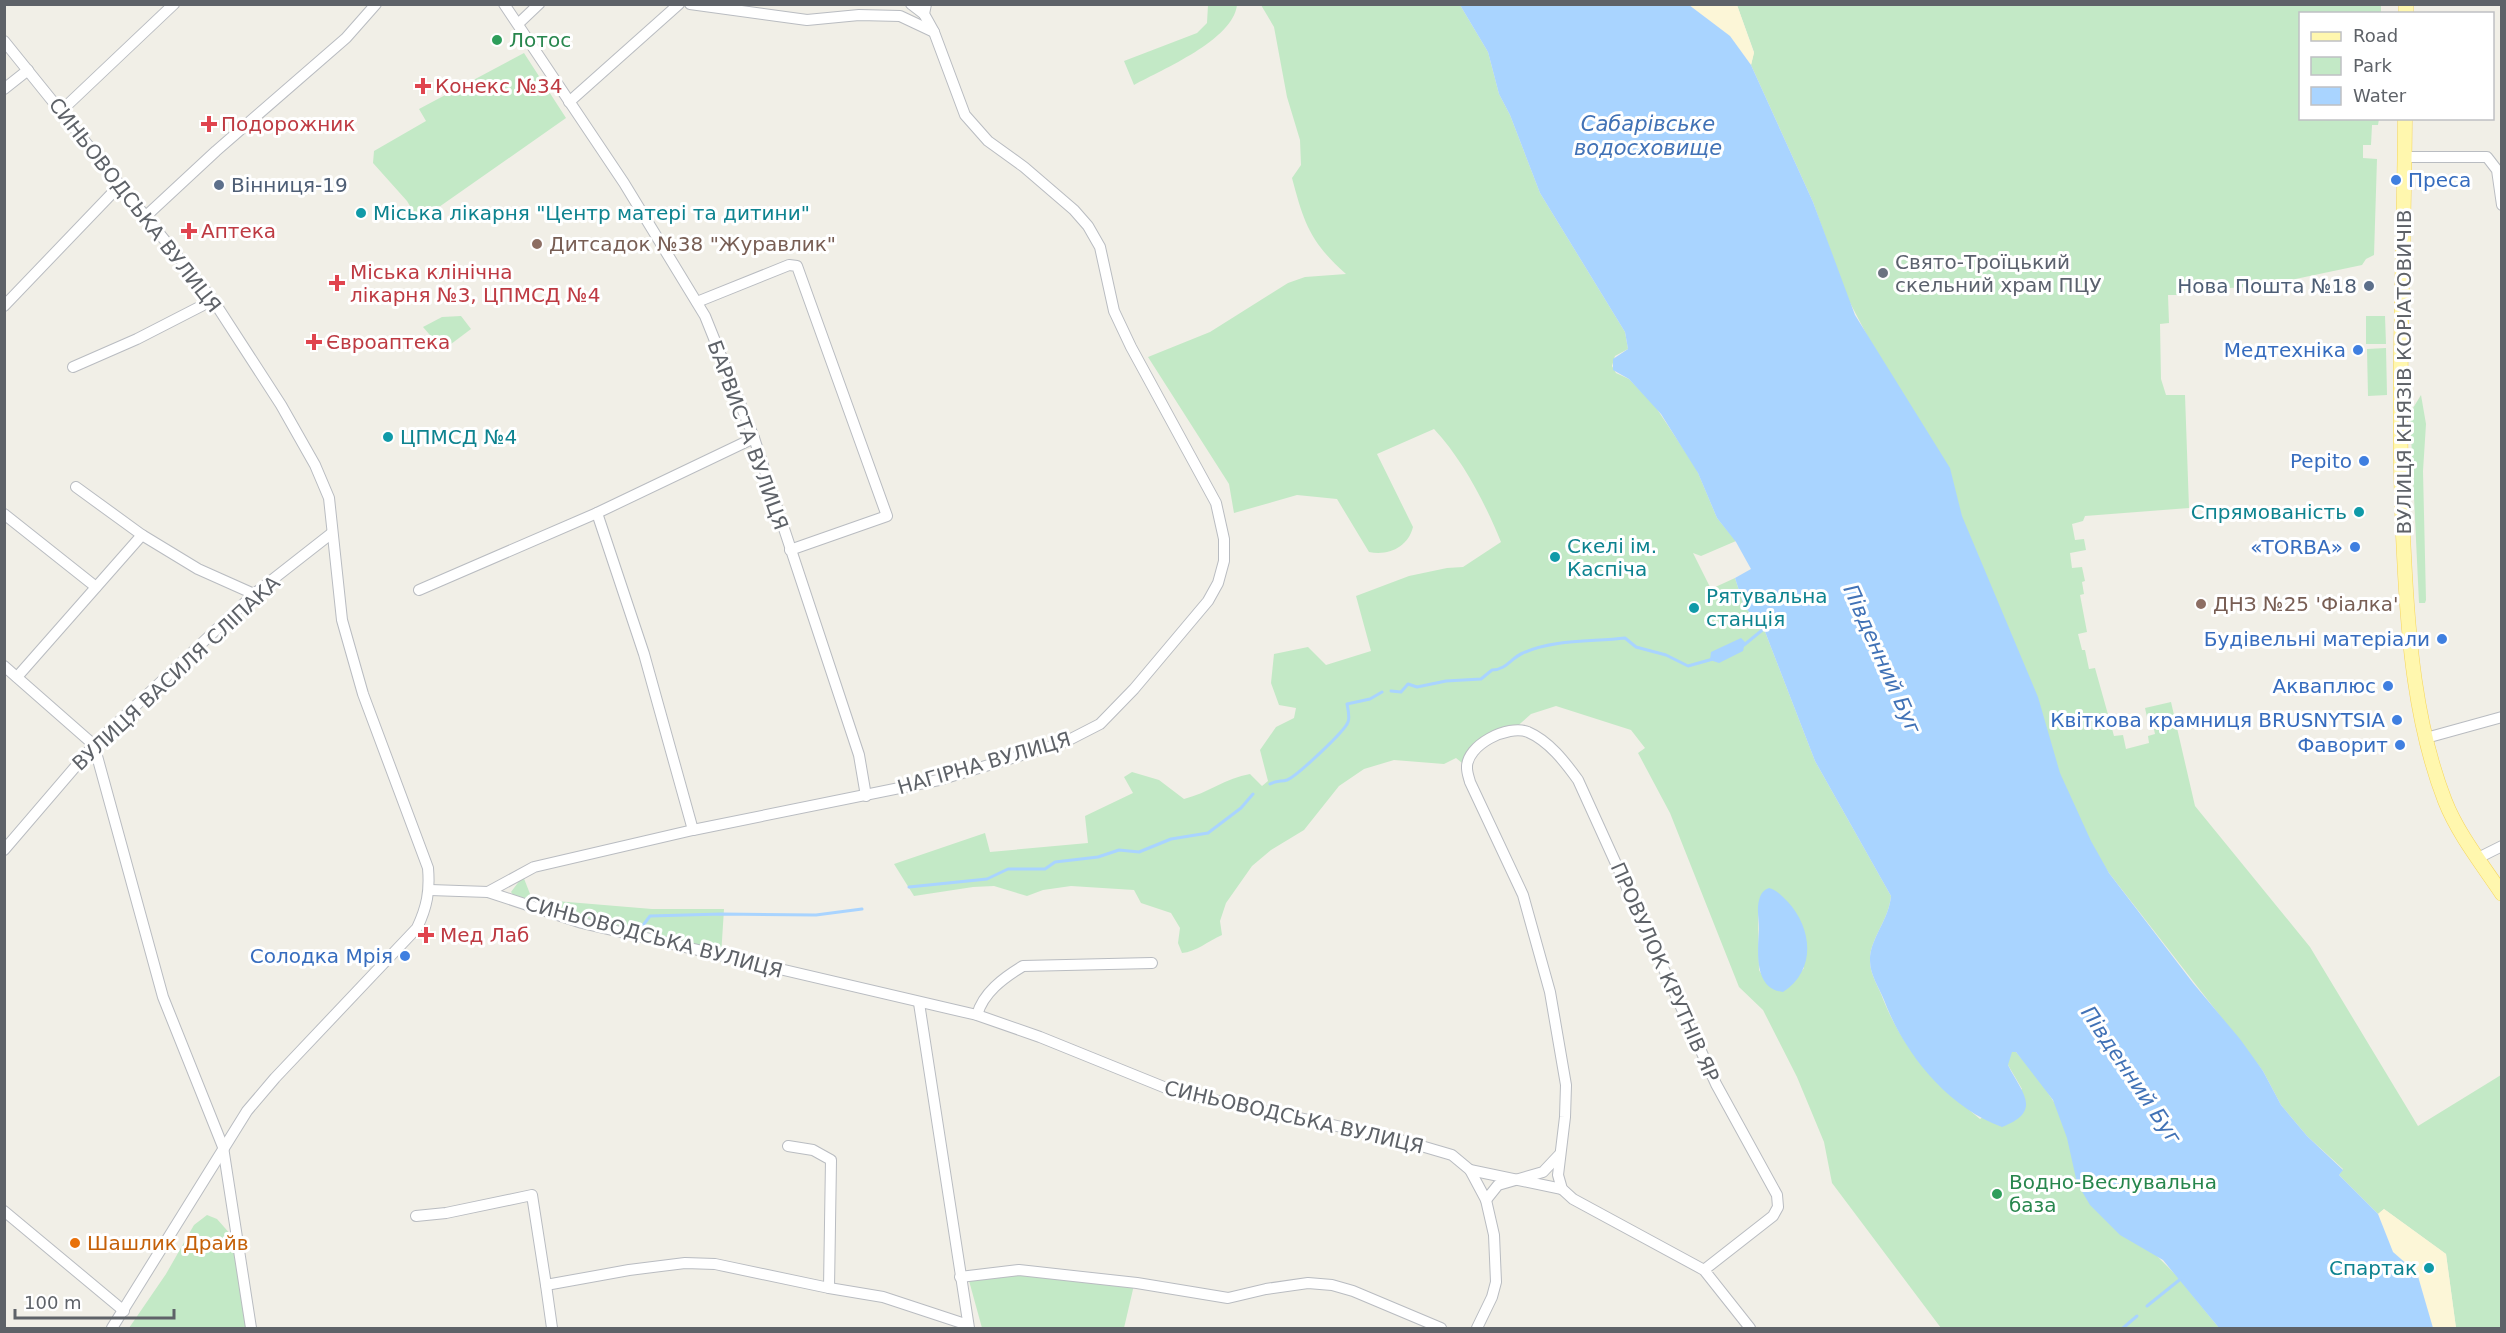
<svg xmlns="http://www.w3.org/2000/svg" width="2506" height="1333" font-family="'DejaVu Sans',sans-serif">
<rect width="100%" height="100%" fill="#f1efe7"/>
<g fill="#c3e9c6" fill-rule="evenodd">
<path d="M1208 5H1237C1233 40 1163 69 1134 85L1124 61 1197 33 1207 23Z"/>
<path d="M1261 5H1460L1488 52 1499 94 1510 115 1540 193 1625 332 1628 349 1615 356 1612 366 1616 373 1629 379 1655 406 1696 468 1717 518 1736 541 1701 556 1693 553 1711 589 1735 578 1744 606 1764 629 1815 761 1891 896C1889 920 1869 940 1870 961 1870 975 1879 987 1883 999 1905 1054 1937 1082 1980 1119L2022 1089 2008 1065 1987 1050 2016 1052 2038 1078 2155 1254 2177 1276 2219 1328H1941L1832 1183 1824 1142 1797 1077 1763 1010 1739 987 1670 813 1638 753 1645 748 1631 730 1556 706 1531 714 1513 730 1484 744 1467 767 1456 758 1444 764 1394 760 1364 769 1339 786 1304 830 1271 850 1252 866 1226 903 1220 921 1222 935C1208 941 1196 952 1182 953L1178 943 1180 928 1171 913 1141 903 1134 890 1071 886 1043 890 1027 896 994 886 973 887 914 896 894 864 985 833 990 852 1088 843 1085 816 1133 793 1124 777 1132 772 1159 780 1184 799C1208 793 1226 778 1250 774L1262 786 1268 781 1260 750 1276 727 1294 718 1296 708 1279 705 1271 683 1274 654 1308 647 1326 665 1371 651 1356 596 1409 576 1447 568 1463 567 1501 542C1485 503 1463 460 1434 429L1377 454 1413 527C1408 547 1389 556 1369 552L1337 499 1297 495 1234 513 1229 484 1148 357 1210 332 1288 283 1305 277 1346 274C1310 242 1304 223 1292 178L1301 165 1300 140 1287 97 1274 27ZM1758 907 1804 968 1788 988 1767 983 1759 970Z"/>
<polygon points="1737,5 2381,5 2381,13 2300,14 2300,118 2379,119 2378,125 2372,125 2371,145 2363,145 2363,158 2377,159 2374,255 2366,259 2362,265 2263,286 2180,291 2180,295 2168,295 2169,323 2160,324 2161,379 2166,395 2185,395 2189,508 2085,516 2083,521 2072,524 2075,540 2084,539 2086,550 2070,553 2072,568 2082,567 2085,581 2082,582 2084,594 2080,595 2087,632 2078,634 2082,650 2085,650 2089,669 2095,668 2114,736 2123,735 2126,749 2149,743 2148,736 2155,734 2153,725 2149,726 2145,708 2171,702 2195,806 2310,947 2418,1126 2501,1075 2501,1328 2456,1328 2446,1254 2384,1209 2378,1214 2339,1175 2343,1169 2307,1136 2281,1105 2263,1071 2109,873 2042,771 1872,345 1846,295 1813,202 1751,65 1754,52"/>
<polygon points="524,53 566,118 419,221 407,201 373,163 374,151 426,121 419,109"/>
<polygon points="461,316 471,329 443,350 423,327 442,317"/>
<polygon points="2366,316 2385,316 2386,344 2366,344"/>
<polygon points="2386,348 2387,395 2368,396 2367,349"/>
<polygon points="2421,395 2426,424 2423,471 2426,600 2425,603 2419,603 2410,413"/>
<polygon points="523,876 532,899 652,909 724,909 721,956 517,900 511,892"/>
<polygon points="207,1215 217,1219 232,1236 247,1328 129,1328 166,1274 194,1225"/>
<polygon points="1019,1272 1134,1285 1124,1328 982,1328 968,1277"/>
</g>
<g fill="#fcf6d7">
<polygon points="1689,5 1737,5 1754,53 1751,65 1730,36"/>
<polygon points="2384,1209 2446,1254 2456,1328 2433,1328 2417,1273 2393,1252 2378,1214"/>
</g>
<g fill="#a9d4ff">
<path d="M1460 5H1689L1730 36 1751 65 1813 202 1855 315 1950 468 1962 516 2038 697 2060 773 2091 841 2109 873 2193 983 2240 1039 2263 1071 2281 1105 2307 1136 2343 1170 2339 1175 2378 1214 2393 1252 2417 1273 2433 1328H2219L2163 1260 2120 1235 2090 1205 2077 1183 2067 1138 2053 1100 2016 1052H2012L2008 1065C2021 1092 2044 1111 2002 1127 1947 1107 1904 1053 1884 1000 1879 987 1870 975 1870 961 1869 940 1889 920 1891 896L1815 761 1764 629 1744 606 1735 578 1751 569 1736 542 1717 518 1698 473 1661 414 1629 379 1613 370V359L1628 349 1625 332 1540 193 1510 115 1499 94 1488 52Z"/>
<polygon points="1741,638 1745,642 1743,651 1719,663 1710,660 1711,652"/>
<path d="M1769 888C1777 890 1782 896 1788 902 1812 928 1817 970 1783 992 1753 989 1758 950 1759 929 1759 918 1756 908 1760 897 1762 892 1764 890 1769 888Z"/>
</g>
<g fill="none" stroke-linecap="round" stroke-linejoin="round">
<g stroke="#a9d4ff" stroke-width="3">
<polyline points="1744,645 1766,627"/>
<path d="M1391 691 1401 692 1408 684 1417 687 1446 681 1481 679 1492 670C1506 670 1511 658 1523 653 1554 639 1592 642 1625 638L1636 647 1666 655 1688 666 1713 659"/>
<path d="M1270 784C1277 780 1281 782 1287 780 1297 776 1345 731 1348 722 1350 717 1348 709 1347 704L1370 699 1382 692"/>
<polyline points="909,887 987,879 1008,869 1045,869 1055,862 1098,857 1119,850 1139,852 1171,839 1208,833 1241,808 1253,794"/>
<polyline points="641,928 650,916 721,914 816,915 862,909"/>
<polyline points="2147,1306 2183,1277"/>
<polyline points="2123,1328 2137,1316"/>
</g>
<defs>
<g id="minor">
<polyline points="504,4 624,183 705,316 754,438 859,755 866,796"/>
<polyline points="690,4 807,20 859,15 900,16 934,32"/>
<polyline points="911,4 924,14"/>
<polyline points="519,23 539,4"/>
<path d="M4 41 213 300 281 405 315 465 329 498 342 620 363 694 428 868C430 891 427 907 417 928L275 1078 247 1111 112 1328"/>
<polyline points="4,89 28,70"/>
<polyline points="569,102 679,4"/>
<polyline points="61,111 174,4"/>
<polyline points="2405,157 2487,157 2497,170 2502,205"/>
<polyline points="146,216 216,151 346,38 376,4"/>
<polyline points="697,302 789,265 797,266 887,516 790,550"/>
<polyline points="4,306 121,184"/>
<polyline points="73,367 137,339 213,300"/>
<polyline points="76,487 142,535 198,569 254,594"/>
<polyline points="597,513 644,654 693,830"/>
<polyline points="4,514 96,587"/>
<polyline points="419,590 597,513 754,438"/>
<polyline points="4,666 94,745 163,997 223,1147 251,1328"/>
<polyline points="17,677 142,535"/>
<polyline points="2426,738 2502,717"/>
<polyline points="4,850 94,745 254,594 332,533"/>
<polyline points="2478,858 2502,846"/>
<polyline points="430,890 488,892 582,923 977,1015 1040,1037 1176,1092 1394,1138 1452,1155 1470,1170 1486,1200 1494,1235 1496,1282 1492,1297 1477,1328"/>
<polyline points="488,892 534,867 693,830 939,780 1065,742 1100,724 1134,689 1208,601 1218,583 1224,561 1224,539 1216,503 1131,347 1114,311 1100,247 1088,226 1074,210 1024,167 988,141 965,115 934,32 924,14 926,4"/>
<polyline points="919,1003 969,1328"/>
<path d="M977 1015C983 993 1003 978 1023 966L1152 963"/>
<polyline points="788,1146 813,1150 831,1160 829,1288"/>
<polyline points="1470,1170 1562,1189"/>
<polyline points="1486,1200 1498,1185 1543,1172 1559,1155"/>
<polyline points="4,1211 124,1311"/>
<polyline points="416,1216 446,1213 532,1195 546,1285 629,1270 685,1263 715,1264 829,1288 883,1297 968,1325"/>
<path d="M1704 1270 1773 1216 1778 1207 1777 1195 1716 1084 1578 780C1565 762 1549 741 1528 732 1508 724 1466 745 1467 768 1467 773 1469 778 1470 782L1523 895 1550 992 1566 1085 1565 1117 1558 1175 1562 1189 1573 1199 1704 1270 1750 1328"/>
<polyline points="960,1277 1019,1270 1137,1283 1228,1298 1266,1289 1308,1283 1332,1285 1353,1291 1441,1328"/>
<polyline points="546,1285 552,1328"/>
</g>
<g id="major">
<polyline points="2406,14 2406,4"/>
<path d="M2405 118C2404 264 2396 410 2404 555 2408 637 2415 724 2445 801 2458 834 2482 864 2502 894"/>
</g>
</defs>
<use href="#minor" stroke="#b9bcc1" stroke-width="12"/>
<use href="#major" stroke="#f6d55b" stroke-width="15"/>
<use href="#minor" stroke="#fff" stroke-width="10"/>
<use href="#major" stroke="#fff7ae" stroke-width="14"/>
</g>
<g fill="#2e9e5b" stroke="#fff" stroke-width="2">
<circle cx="497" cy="40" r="6"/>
<circle cx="1997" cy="1194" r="6"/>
</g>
<g fill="#e0444e" stroke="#fff" stroke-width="2">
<path d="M420 77h6v6h6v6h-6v6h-6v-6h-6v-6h6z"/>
<path d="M206 115h6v6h6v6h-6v6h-6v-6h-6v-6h6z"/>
<path d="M186 222h6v6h6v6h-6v6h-6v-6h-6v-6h6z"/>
<path d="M334 274h6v6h6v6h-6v6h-6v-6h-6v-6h6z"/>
<path d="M311 333h6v6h6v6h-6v6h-6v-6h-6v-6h6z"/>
<path d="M423 926h6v6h6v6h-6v6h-6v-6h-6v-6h6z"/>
</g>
<g fill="#3f7fe0" stroke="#fff" stroke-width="2">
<circle cx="2396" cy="180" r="6"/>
<circle cx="2358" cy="350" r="6"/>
<circle cx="2364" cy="461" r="6"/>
<circle cx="2355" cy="547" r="6"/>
<circle cx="2442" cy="639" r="6"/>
<circle cx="2388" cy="686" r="6"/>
<circle cx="2397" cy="720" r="6"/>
<circle cx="2400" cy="745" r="6"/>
<circle cx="405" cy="956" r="6"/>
</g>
<g fill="#5c6f8a" stroke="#fff" stroke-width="2">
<circle cx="219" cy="185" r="6"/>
<circle cx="2369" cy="286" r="6"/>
</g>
<g fill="#0f9aa8" stroke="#fff" stroke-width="2">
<circle cx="361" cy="213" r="6"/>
<circle cx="388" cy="437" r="6"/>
<circle cx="2359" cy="512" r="6"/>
<circle cx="1555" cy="557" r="6"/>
<circle cx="1694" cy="608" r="6"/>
<circle cx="2429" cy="1268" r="6"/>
</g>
<g fill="#8d6e63" stroke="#fff" stroke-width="2">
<circle cx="537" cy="244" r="6"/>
<circle cx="2201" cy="604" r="6"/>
</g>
<circle fill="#6b7280" stroke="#fff" stroke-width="2" cx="1883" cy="273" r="6"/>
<circle fill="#e8710a" stroke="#fff" stroke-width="2" cx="75" cy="1243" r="6"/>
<g text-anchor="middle" stroke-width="6" stroke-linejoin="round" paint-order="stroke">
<g font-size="20" fill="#27864d" stroke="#fff" text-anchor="start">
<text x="509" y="47">Лотос</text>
<text x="2009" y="1189">Водно-Веслувальна<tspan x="2009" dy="23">база</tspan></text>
</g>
<g font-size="20" fill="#be3a42" stroke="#fff" text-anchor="start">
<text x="435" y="93">Конекс №34</text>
<text x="221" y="131">Подорожник</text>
<text x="201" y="238">Аптека</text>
<text x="350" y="279">Міська клінічна<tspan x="350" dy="23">лікарня №3, ЦПМСД №4</tspan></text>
<text x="326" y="349">Євроаптека</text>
<text x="440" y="942">Мед Лаб</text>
</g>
<g font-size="20" fill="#366cbe" stroke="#fff" text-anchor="end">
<text x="2408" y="187" text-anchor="start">Преса</text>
<text x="2346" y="357">Медтехніка</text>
<text x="2352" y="468">Pepito</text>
<text x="2343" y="554">«TORBA»</text>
<text x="2430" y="646">Будівельні матеріали</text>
<text x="2376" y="693">Акваплюс</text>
<text x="2385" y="727">Квіткова крамниця BRUSNYTSIA</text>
<text x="2388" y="752">Фаворит</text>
<text x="393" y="963">Солодка Мрія</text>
</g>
<g font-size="20" fill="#4e5e75" stroke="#fff" text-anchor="start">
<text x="231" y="192">Вінниця-19</text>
<text x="2357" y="293" text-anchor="end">Нова Пошта №18</text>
</g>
<g font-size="20" fill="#5e6268" stroke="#fff">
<text transform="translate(135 205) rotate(52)" y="7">СИНЬОВОДСЬКА ВУЛИЦЯ</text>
<text transform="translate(2404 372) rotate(-90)" y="7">ВУЛИЦЯ КНЯЗІВ КОРІАТОВИЧІВ</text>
<text transform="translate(748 435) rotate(70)" y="7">БАРВИСТА ВУЛИЦЯ</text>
<text transform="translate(176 673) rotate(-43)" y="7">ВУЛИЦЯ ВАСИЛЯ СЛІПАКА</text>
<text transform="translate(984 763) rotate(-16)" y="7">НАГІРНА ВУЛИЦЯ</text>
<text transform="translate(654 937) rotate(15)" y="7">СИНЬОВОДСЬКА ВУЛИЦЯ</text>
<text transform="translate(1665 972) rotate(66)" y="7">ПРОВУЛОК КРУТНІВ ЯР</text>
<text transform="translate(1294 1117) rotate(13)" y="7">СИНЬОВОДСЬКА ВУЛИЦЯ</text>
</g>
<g font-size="20" fill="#0d838f" stroke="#fff" text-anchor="start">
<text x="373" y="220">Міська лікарня "Центр матері та дитини"</text>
<text x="400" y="444">ЦПМСД №4</text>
<text x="2347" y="519" text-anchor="end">Спрямованість</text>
<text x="1567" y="553">Скелі ім.<tspan x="1567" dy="23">Каспіча</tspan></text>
<text x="1706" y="603">Рятувальна<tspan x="1706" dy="23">станція</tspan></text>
<text x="2417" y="1275" text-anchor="end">Спартак</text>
</g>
<g font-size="20" fill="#785e54" stroke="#fff" text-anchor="start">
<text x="549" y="251">Дитсадок №38 "Журавлик"</text>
<text x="2213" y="611">ДНЗ №25 'Фіалка'</text>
</g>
<g font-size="20" fill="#5b616d" stroke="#fff" text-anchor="start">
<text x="1895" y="269">Свято-Троїцький<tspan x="1895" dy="23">скельний храм ПЦУ</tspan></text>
</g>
<g font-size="20" fill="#c56008" stroke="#fff" text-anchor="start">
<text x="87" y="1250">Шашлик Драйв</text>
</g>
<g font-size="21" font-style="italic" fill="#4172b6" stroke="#fff">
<text x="1648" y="131">Сабарівське<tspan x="1648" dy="24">водосховище</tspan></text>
<text transform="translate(1882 659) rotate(66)" y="7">Південний Буг</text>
<text transform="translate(2131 1075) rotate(56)" y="7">Південний Буг</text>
</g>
</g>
<rect width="2506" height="1333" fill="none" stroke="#5e6268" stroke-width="12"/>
<rect x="2299" y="12" width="195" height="108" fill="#ffffff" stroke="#bfc0c3" stroke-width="1.5"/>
<rect x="2311" y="32" width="30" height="9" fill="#fff7ae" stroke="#bfc0c3" stroke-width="1.5"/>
<text x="2353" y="42" font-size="18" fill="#5e6268">Road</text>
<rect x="2311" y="57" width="30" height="18" fill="#c3e9c6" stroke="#bfc0c3" stroke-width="1.5"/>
<text x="2353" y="72" font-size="18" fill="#5e6268">Park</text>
<rect x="2311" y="87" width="30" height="18" fill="#a9d4ff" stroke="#bfc0c3" stroke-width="1.5"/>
<text x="2353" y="102" font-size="18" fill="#5e6268">Water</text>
<path d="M15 1309v9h159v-9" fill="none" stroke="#5e6268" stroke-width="3"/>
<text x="24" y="1309" font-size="18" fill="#5e6268" stroke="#ffffff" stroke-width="4.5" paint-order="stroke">100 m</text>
</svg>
